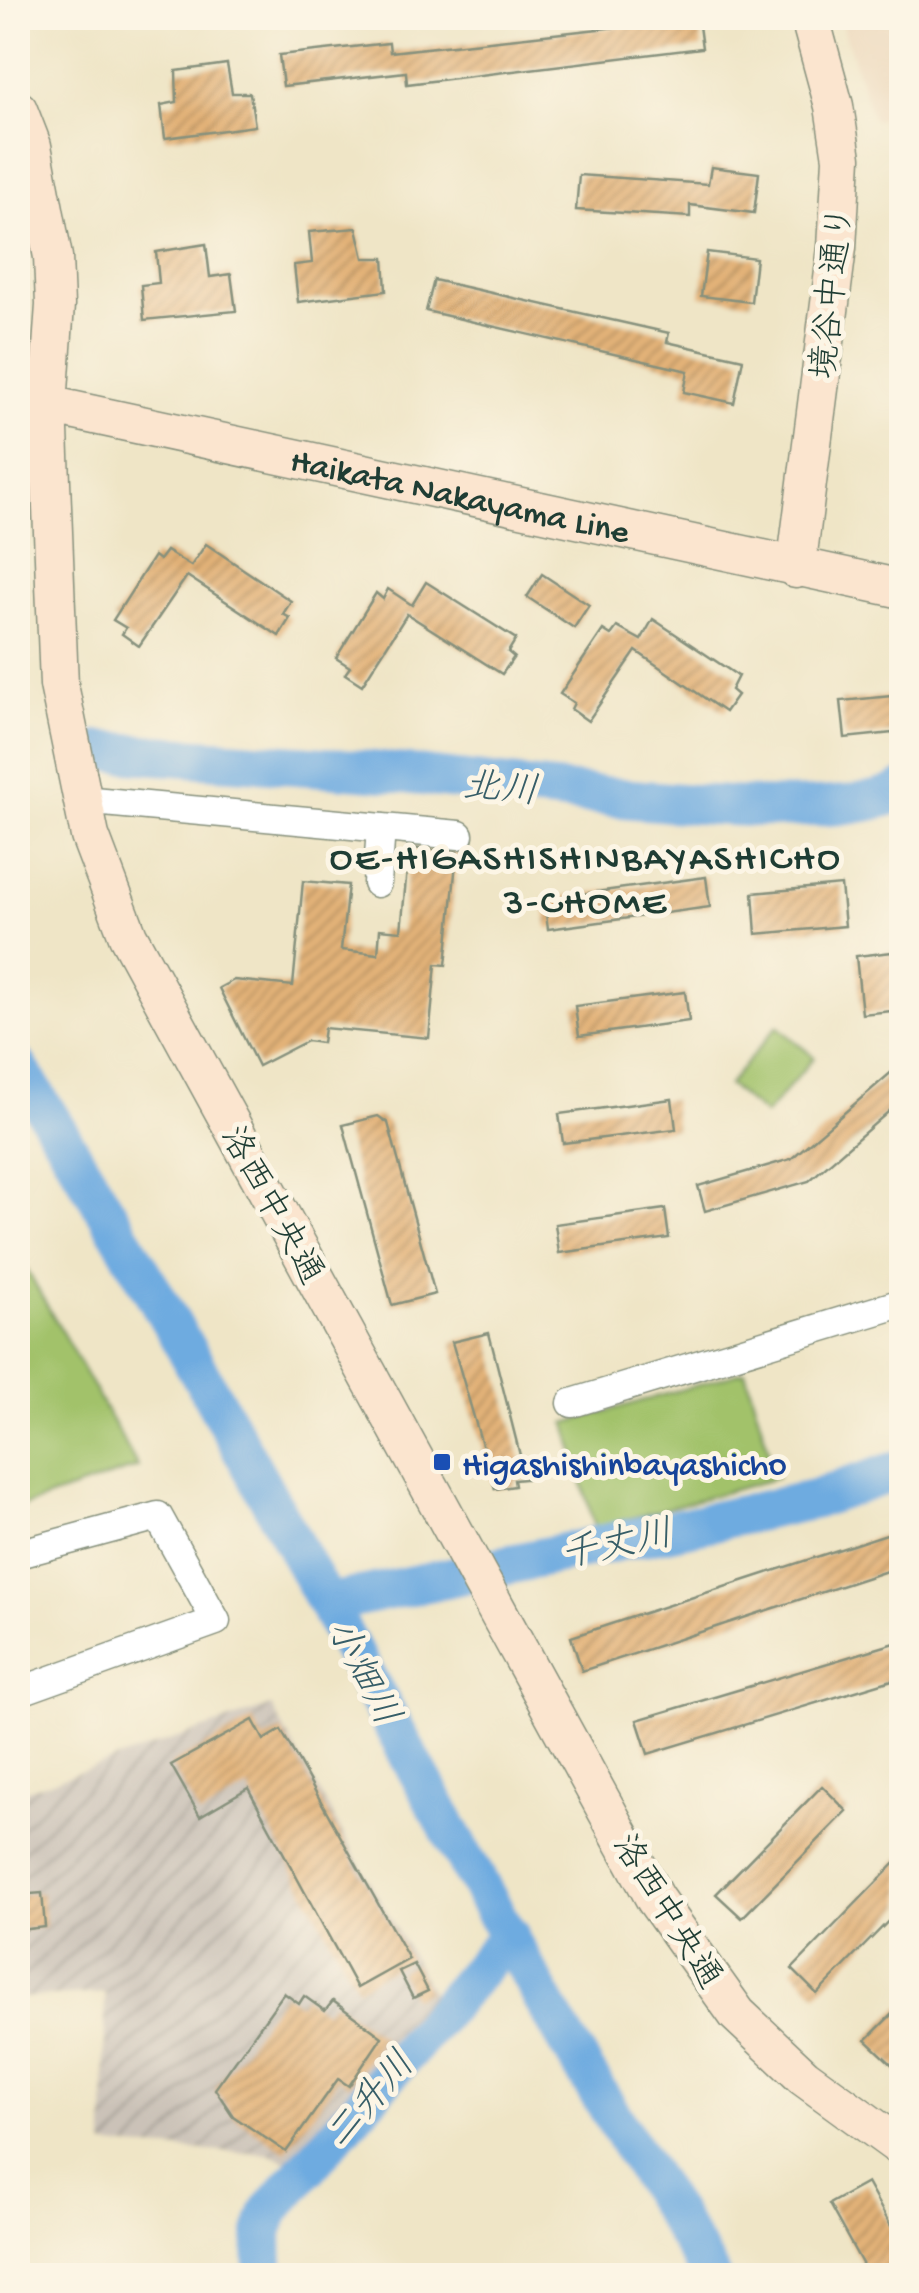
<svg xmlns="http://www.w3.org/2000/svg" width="919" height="2293" font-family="'Gochi Hand','Klee One',sans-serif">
<defs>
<pattern id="industrial-furrows" width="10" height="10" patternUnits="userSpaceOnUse" patternTransform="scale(2.5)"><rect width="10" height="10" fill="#cbc2b8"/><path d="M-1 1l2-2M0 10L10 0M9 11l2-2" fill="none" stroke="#a49f96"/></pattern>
<pattern id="building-hatch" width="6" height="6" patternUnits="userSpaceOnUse" patternTransform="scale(2.5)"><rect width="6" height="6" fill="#e3b278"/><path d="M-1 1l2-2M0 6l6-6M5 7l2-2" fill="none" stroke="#b79263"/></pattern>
</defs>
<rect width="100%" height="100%" fill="#fcf5e5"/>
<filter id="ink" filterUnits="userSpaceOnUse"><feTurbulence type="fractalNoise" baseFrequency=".01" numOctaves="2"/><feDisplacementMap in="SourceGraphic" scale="20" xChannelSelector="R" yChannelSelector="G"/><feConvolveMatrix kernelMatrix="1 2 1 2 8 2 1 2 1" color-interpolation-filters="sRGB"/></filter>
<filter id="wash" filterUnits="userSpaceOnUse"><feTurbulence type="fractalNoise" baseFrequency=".0048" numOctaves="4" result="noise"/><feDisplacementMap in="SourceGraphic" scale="40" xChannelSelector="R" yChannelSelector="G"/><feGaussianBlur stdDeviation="2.25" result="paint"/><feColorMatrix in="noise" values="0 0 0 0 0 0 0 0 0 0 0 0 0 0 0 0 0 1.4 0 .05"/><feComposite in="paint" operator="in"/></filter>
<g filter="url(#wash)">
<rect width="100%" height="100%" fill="#efe5c6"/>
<polygon fill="#ecd7ba" points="840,18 901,18 901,119 873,120"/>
<polygon fill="url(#industrial-furrows)" points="271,1706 433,1994 287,2162 271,2154 104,2146 105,1993 18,1998 18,1793"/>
<g fill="#a2c26a" stroke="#60804f" stroke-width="2.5">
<polygon points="777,1026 814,1057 765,1115 728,1085"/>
<polygon points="18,1254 138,1467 18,1508"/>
<polygon points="745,1371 777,1478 595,1528 566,1423"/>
</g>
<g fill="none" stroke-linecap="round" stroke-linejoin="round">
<g stroke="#6eabe0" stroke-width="40">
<path d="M100 751C198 758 297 764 396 773 492 782 832 834 902 790"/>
<path d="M18 1067C208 1368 367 1687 542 1997 595 2092 655 2183 711 2276"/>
<polyline points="328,1603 812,1500 902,1469"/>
<polyline points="264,2276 263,2233 270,2211 509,1935"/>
</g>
</g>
<g id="blocks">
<g fill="url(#building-hatch)">
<polygon points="698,18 702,48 407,84 406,72 283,86 279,55 389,43 390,52"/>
<polygon points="227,64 232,93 250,93 255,126 165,138 161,105 177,102 176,71"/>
<polygon points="711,167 759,173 754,213 690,205 690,217 576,210 579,175 708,184"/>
<polygon points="357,228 364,258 384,258 386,291 298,302 294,265 312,263 309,232"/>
<polygon points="206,244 210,277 231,274 236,311 144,320 141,285 159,283 156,252"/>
<polygon points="707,252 756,258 751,302 701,296"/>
<polygon points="434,280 669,333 667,342 743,359 734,403 684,392 688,371 426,311"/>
<polygon points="206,544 291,601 283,614 290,618 279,636 187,576 139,646 122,634 126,628 113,620 154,556 159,560 166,551 191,566"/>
<polygon points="542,574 589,605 574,628 527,597"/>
<polygon points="426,582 516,639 508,652 514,657 502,674 407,614 362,685 345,674 350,667 336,658 376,593 383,599 388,589 412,605"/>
<polygon points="653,619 738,676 731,690 737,695 725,712 636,651 588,721 571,709 574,703 560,694 603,630 611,635 617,627 641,640"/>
<polygon points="902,695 902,732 845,738 841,701"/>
<polygon points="409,848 457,852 446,965 436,964 429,1038 324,1028 322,1043 307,1041 258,1066 219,988 234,980 293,986 303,881 348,885 341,950 378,954 380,929 401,931"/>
<polygon points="706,877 710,907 548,929 544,899"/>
<polygon points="841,885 845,926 756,934 753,893"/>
<polygon points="902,951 902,1010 862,1014 856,956"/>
<polygon points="685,992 689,1021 579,1036 575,1006"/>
<polygon points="902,1063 902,1100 809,1181 705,1211 698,1186 791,1159"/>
<polygon points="672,1099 676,1129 563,1143 559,1114"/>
<polygon points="378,1116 388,1123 435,1294 392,1305 343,1125"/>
<polygon points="665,1209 669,1238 559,1253 555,1224"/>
<polygon points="489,1333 526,1479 514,1480 515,1486 495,1489 452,1342"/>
<polygon points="902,1529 902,1566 582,1671 571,1637"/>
<polygon points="902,1641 902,1677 648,1754 637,1720"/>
<polygon points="253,1720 264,1740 281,1730 409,1959 357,1988 248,1788 200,1816 171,1765"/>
<polygon points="822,1786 847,1811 742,1918 716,1894"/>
<polygon points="902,1856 902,1907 817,1994 792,1969"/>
<polygon points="42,1893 45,1927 19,1930 18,1895"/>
<polygon points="414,1964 428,1991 413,1998 399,1971"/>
<polygon points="284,1993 299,2004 304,1996 325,2011 333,2001 382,2037 349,2086 338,2079 286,2152 233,2116 215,2089"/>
<polygon points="902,2004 902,2074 866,2040"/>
<polygon points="867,2183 902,2246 902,2276 869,2276 829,2204"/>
</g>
</g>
</g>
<g filter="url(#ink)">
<use href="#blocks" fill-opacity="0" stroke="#87917d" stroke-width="2.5"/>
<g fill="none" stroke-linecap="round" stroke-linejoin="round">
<defs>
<g id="street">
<polyline points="82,800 459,835"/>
<polyline points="377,883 381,828"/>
<polyline points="572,1403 902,1303"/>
<polyline points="18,1554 158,1516 216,1621 18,1692"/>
</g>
<g id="secondary">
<polyline points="18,110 32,146 53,257 55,305 48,405 59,685 90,836 128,936 655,1899 737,2014 804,2077 902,2148"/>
<path id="s1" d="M18 404 48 405 902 589"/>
<polyline points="796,569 837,248 842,158 834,106 810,18"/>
</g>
</defs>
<use href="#street" stroke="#87917d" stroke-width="31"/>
<use href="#secondary" stroke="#87917d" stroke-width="41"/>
<use href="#street" stroke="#fff" stroke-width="28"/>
<use href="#secondary" stroke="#fbe5cf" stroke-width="38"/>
</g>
</g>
<rect fill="#1a4fb4" stroke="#fcf5e5" stroke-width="4" x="432" y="1452" width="20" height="20" rx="5"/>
<g text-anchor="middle" stroke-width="10" stroke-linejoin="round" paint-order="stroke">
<g font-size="35" fill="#1f3d34" stroke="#fcf5e5">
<text transform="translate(830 292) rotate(-84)" y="12">境谷中通り</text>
<text dy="12" stroke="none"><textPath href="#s1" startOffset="452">Haikata Nakayama Line</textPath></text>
<text transform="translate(274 1204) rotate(61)" y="12">洛西中央通</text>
<text transform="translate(669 1910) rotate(58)" y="12">洛西中央通</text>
</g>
<g font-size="35" fill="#164399" stroke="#fcf5e5" text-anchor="start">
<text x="462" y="1474">Higashishinbayashicho</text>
</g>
<g font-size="38" font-style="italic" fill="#375e68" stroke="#fcf5e5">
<text transform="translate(501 786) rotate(5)" y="13">北川</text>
<text transform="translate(616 1542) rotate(-12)" y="13">千丈川</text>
<text transform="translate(365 1671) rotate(62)" y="13">小畑川</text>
<text transform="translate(368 2098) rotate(-49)" y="13">二升川</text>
</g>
<g font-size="38" letter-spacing="2.5" fill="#1f3d34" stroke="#fcf5e5">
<text x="586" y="868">OE-HIGASHISHINBAYASHICHO<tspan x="586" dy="44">3-CHOME</tspan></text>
</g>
</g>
<rect width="919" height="2293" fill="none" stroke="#fcf5e5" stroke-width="60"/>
</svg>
